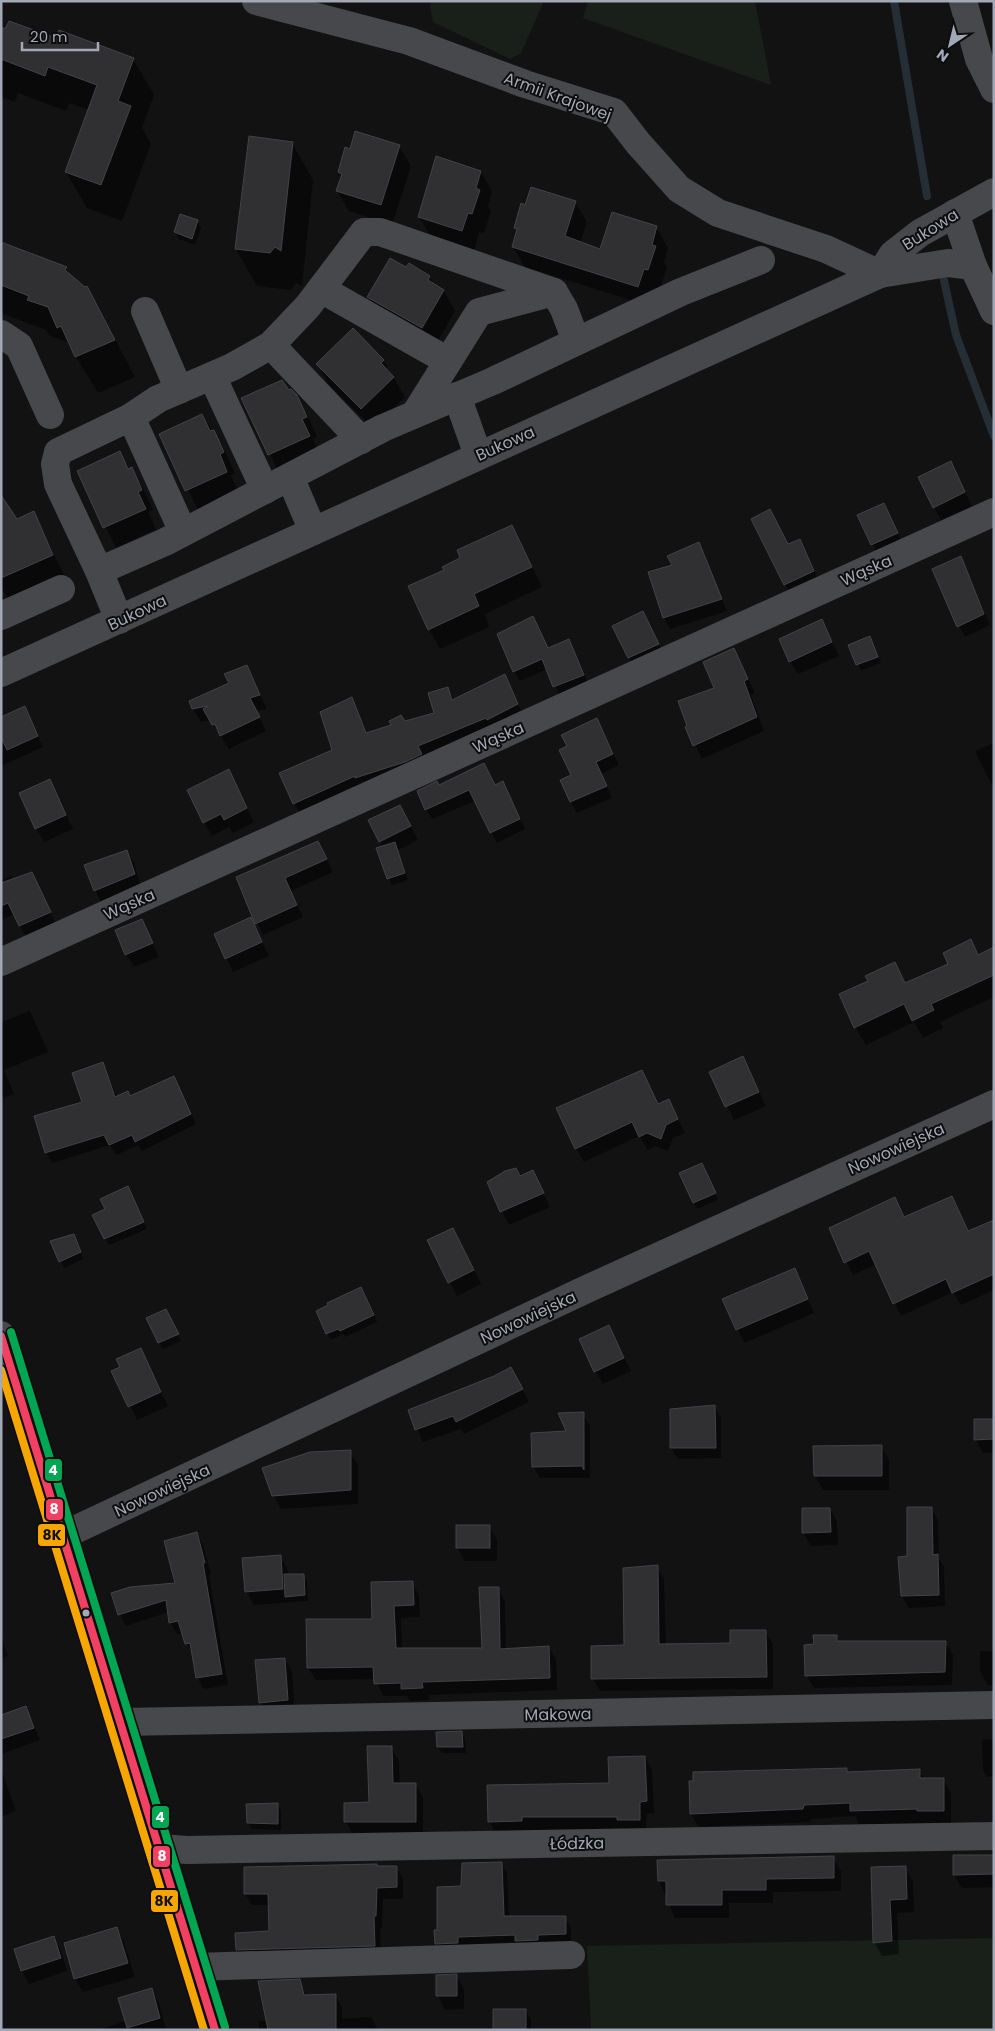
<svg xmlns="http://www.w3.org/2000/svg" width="995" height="2031" font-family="Poppins,sans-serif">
<rect width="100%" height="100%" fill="#121213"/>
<g fill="#182019">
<polygon points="432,1 544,1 521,53 510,59 433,22 430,6"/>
<polygon points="588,1 755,1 771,85 583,18"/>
<polygon points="994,1938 994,2030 591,2030 587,1946"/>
</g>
<g fill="#0007">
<polygon points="1,29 133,59 154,95 142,128 151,144 122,221 87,208 66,172 89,110 69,103 66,111 18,93 15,102 1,97"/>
<polygon points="250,138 292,143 313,180 302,286 296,283 291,290 257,286 236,249"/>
<polygon points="399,146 411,166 392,225 349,211 337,191 342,177 339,172"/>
<polygon points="481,172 492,192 488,206 491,211 484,233 479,232 474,251 431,237 419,217"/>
<polygon points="575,202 587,222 580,243 601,251 656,227 668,248 664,262 667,267 660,289 655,288 650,306 525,267 513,247 518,232 515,228 526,206"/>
<polygon points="181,216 198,222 201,228 195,245 179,239 175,232"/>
<polygon points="1,239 7,246 66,268 70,276 84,288 87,287 135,377 98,393 67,342 50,336 46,330 1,313"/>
<polygon points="407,269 429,277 434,285 444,291 455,311 434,348 380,317 369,297"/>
<polygon points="383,360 405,397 373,428 329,385 318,365"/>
<polygon points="289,392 296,396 308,417 317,437 313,439 321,457 280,475 243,399"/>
<polygon points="202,415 225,451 235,473 231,475 238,492 198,510 161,434"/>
<polygon points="119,453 143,488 153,510 148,512 156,529 116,548 79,472"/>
<polygon points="950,463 972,506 941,520 934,507"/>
<polygon points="884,504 904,546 880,558 858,516"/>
<polygon points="33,513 64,575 9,600 1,587 1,522 16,520"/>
<polygon points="512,526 542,587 485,614 489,627 440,649 429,629 445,571"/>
<polygon points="799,540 820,583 791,596 785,584 788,546"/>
<polygon points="698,543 727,611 670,629 664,617 673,566"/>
<polygon points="960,558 990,625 965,637 959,626"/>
<polygon points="643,612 665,657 636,671 629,657"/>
<polygon points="533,618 548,649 569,641 589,685 560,696 547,669 520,681 514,671"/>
<polygon points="821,621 839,656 798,674 790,661"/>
<polygon points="869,638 881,663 861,671 850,646"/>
<polygon points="733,649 755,693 751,695 764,731 702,759 687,728 716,689"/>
<polygon points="246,667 267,709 256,711 266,731 229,749 211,720 201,722 193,709 231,684"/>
<polygon points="510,687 523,715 300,814 294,803 334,751 352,698 367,734 435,714 447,688 454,700"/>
<polygon points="24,708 43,747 1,766 1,718"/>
<polygon points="597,720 619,765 601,774 612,798 577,813 571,802 573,776 568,746"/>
<polygon points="994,743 994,790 975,751"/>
<polygon points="228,771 254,822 233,833 229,827 212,836 204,822"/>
<polygon points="49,780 73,829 44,842 36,828"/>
<polygon points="438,786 495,786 508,793 525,829 497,843 475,801 432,819 426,809"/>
<polygon points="407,820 418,840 398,850 408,880 392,885 378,849 383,847 370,821"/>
<polygon points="127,852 134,863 141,886 101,902 95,890"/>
<polygon points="325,855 333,872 291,891 303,917 263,935 237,877"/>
<polygon points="32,873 56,924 26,937 14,914 1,920 1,881 11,876 13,880"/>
<polygon points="251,919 269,956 233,972 226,958"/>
<polygon points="141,920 159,957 134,967 126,954"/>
<polygon points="971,941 979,956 994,956 994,997 940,1022 943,1028 923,1038 914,1022 866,1045 855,1027 869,982 895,964 906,984 950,964"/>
<polygon points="30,1011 48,1052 4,1070 14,1094 1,1099 1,1022"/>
<polygon points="743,1058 766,1106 734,1120 711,1072"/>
<polygon points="102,1063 117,1097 130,1098 174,1078 196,1124 142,1151 138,1145 116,1155 110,1145 52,1163 46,1152 84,1102"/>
<polygon points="642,1072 659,1105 668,1101 685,1133 673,1138 668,1151 655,1146 648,1150 639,1136 584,1162 576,1148"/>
<polygon points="705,1171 718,1200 697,1209 694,1202"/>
<polygon points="533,1172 550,1207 509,1225 488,1183 520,1178"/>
<polygon points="131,1194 147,1229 109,1245 94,1215"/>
<polygon points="895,1199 905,1218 969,1238 994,1221 994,1290 961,1305 953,1292 901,1316 876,1264 853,1275 831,1229"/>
<polygon points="453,1229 481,1284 457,1296 429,1241"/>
<polygon points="52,1242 77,1242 83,1259 64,1268"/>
<polygon points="795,1269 814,1313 745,1343 737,1329"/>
<polygon points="365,1295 377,1322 345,1337 343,1334 331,1340 317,1312"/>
<polygon points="170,1317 181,1341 163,1349 159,1342"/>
<polygon points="608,1327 631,1371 603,1384 595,1371"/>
<polygon points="140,1349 168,1406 137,1420 113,1372 121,1367"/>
<polygon points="494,1377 518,1381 529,1402 464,1434 461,1429 423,1442 409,1410"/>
<polygon points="715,1407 721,1418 721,1458 678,1459 671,1448"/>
<polygon points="583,1414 590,1426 590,1478 540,1478 533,1466"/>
<polygon points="994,1421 994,1453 983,1453 975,1439"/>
<polygon points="881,1446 889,1460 889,1490 823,1490 815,1476 815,1447"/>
<polygon points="350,1452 358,1465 358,1504 281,1509 273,1495"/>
<polygon points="931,1508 938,1520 939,1559 944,1567 945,1606 909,1608 902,1596 900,1558 909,1558"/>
<polygon points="830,1509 837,1522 838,1545 811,1546 803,1532"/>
<polygon points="489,1526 497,1540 497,1561 465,1561 457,1547"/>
<polygon points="196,1533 203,1545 211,1574 209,1575 228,1685 204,1689 197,1677 193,1655 182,1633 177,1634 170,1622 169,1612 126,1626 120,1614 177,1584"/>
<polygon points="280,1556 288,1570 288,1575 303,1575 307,1581 308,1601 254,1605 246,1591"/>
<polygon points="657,1567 664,1579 666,1645 731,1644 765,1631 773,1644 773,1689 600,1691 593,1679 625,1646"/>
<polygon points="412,1583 419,1595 420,1617 401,1618 402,1649 484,1650 498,1588 505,1601 506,1650 549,1647 556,1660 557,1690 429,1695 429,1700 410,1701 407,1696 383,1696 375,1679 316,1680 308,1668 373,1620"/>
<polygon points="1,1636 8,1656 1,1659"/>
<polygon points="836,1636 840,1643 945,1642 953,1655 952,1685 814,1688 806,1675 815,1645"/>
<polygon points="980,1651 994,1651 994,1685 988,1685 980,1671"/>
<polygon points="285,1659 292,1672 295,1714 268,1716 261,1702"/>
<polygon points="26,1708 40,1740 1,1754 1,1716"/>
<polygon points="461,1732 465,1739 466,1753 442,1753 438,1747"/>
<polygon points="994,1739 994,1776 987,1777 983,1770 982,1740"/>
<polygon points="391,1747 399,1761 400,1785 416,1785 423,1798 423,1835 353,1836 346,1822 345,1804 370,1803"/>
<polygon points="645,1757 652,1770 654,1813 647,1814 646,1832 623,1829 528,1830 528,1833 496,1834 489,1821 610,1784"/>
<polygon points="1,1769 16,1811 1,1817"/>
<polygon points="847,1770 849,1773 919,1771 924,1779 943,1779 951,1793 951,1824 859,1824 855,1816 811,1819 810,1822 699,1827 691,1814"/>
<polygon points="277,1804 281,1810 281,1830 252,1829 248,1823"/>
<polygon points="994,1856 994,1887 962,1888 954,1875"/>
<polygon points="833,1858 841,1871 841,1891 773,1892 773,1903 729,1903 729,1918 675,1918 659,1881"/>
<polygon points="501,1863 507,1873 509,1917 565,1918 571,1928 571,1944 442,1954 436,1943 438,1931 463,1888"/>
<polygon points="378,1868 397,1868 403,1879 403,1899 383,1899 382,1928 380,1928 381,1957 244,1962 237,1950 270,1932 269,1905 252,1905 245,1894"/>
<polygon points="873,1868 905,1868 913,1881 914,1912 897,1913 899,1954 882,1956 874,1942"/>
<polygon points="117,1929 124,1942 135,1977 83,1992 75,1979 65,1944"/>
<polygon points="53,1937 61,1951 67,1971 29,1984 22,1970"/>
<polygon points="437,1976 457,1976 464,1989 464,2009 445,2010 438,1996"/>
<polygon points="299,1981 307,1996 335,1995 342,2007 342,2019 371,2017 378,2030 259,2030 259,2021 267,2021"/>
<polygon points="151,1990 159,2003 166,2030 97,2030 126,2021"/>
<polygon points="525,2010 531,2019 531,2030 494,2030"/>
</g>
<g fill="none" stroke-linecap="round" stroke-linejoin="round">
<g stroke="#252e35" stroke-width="8">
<polyline points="894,1 927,196"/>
<polyline points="943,276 956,335 994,436"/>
</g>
</g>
<g fill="#303033" stroke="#414347">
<polygon points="9,21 56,38 59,30 134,58 118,101 131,106 101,185 65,172 97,85 48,67 45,76 1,59 1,27 5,29"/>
<polygon points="355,131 400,145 381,205 336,191 342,174 338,172 345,147 350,149"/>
<polygon points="249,136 293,142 281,251 275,247 270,253 235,249"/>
<polygon points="436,156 481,171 476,188 480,190 472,214 468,213 462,231 418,217"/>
<polygon points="531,187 576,201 565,236 600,249 612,212 657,226 652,245 656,246 648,270 644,269 638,287 512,247 517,229 514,228 521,203 525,205"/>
<polygon points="180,214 198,220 192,239 174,232"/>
<polygon points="1,242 67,267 65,270 85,287 87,286 115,340 75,357 61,326 57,328 48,307 27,300 29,296 1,285"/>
<polygon points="390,258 406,267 409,263 430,276 428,280 444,290 422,328 367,297"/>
<polygon points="353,328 384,360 381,363 394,377 361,409 316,364"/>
<polygon points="282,380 289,390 291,389 297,395 307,417 302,419 310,436 268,455 241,398"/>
<polygon points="202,414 210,431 214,430 224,452 220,454 227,472 185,491 159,434"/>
<polygon points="120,451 128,469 132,467 142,490 138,492 146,509 103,528 77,471"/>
<polygon points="951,461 965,492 933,508 918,477"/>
<polygon points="1,495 17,519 34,511 53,555 1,578"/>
<polygon points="884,503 898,533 871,545 857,515"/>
<polygon points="770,509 788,544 800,539 814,571 784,585 751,519"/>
<polygon points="512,525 532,567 474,594 479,606 428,630 408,586 444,570 442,567 460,558 457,550"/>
<polygon points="699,542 722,599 663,618 648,572 672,565 667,556"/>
<polygon points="961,556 984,614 957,627 932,569"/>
<polygon points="643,611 659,644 628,658 612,626"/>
<polygon points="533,616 548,648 569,639 584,675 553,687 542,659 513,672 497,634"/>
<polygon points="822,619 832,642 789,662 779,639"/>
<polygon points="870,636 878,657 856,665 848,645"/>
<polygon points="734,648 748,679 744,681 757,717 693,746 685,727 687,726 678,701 714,688 703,662"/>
<polygon points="247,665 260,695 250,698 260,717 220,736 215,724 212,725 203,709 208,706 192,709 189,701 229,683 224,674"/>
<polygon points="505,674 518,704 487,720 486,718 418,746 422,754 405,762 355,778 355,776 293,804 279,773 332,750 320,712 352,697 366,733 391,725 389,721 401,715 405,721 434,713 428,693 448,687 452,700"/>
<polygon points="25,706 38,736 7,750 1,737 1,717"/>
<polygon points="597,718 613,754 596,762 607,786 570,802 560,780 571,775 559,750 567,746 561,735"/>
<polygon points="484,763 495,785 503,781 520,819 490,833 469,790 425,810 417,791 437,781 439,785"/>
<polygon points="229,769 247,808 224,820 221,814 203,823 187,790"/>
<polygon points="50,779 66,815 35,829 19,793"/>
<polygon points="400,805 411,826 379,842 368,820"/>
<polygon points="318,841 327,859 285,878 297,905 255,924 236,877"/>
<polygon points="395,842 405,873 387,879 376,848"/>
<polygon points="127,850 135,874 94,891 84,865"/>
<polygon points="32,872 51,912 19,926 8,903 1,906 1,883"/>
<polygon points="251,917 262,942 225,959 214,934"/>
<polygon points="142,919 153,943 125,955 115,930"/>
<polygon points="971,939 978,955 994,947 994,975 931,1004 934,1010 912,1021 904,1004 854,1028 839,994 868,981 865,976 895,962 905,983 948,964 943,953"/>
<polygon points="743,1056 759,1092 725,1107 709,1072"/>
<polygon points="103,1062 115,1097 128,1091 130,1096 174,1076 191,1114 135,1142 132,1135 109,1145 104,1135 45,1153 34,1116 82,1102 72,1073"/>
<polygon points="642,1070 658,1104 669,1099 678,1119 666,1125 661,1139 647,1133 639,1137 632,1122 575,1149 556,1108"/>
<polygon points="702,1163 716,1193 693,1203 679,1173"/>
<polygon points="516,1168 520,1176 533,1170 544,1193 500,1212 487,1182 505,1171"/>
<polygon points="128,1186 144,1222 104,1239 92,1215 105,1209 100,1199"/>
<polygon points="952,1196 968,1231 994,1220 994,1274 952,1293 946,1279 893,1304 869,1251 844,1263 829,1228 895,1197 904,1217"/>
<polygon points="453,1228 474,1270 448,1283 427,1240"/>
<polygon points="74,1234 81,1252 59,1262 50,1241"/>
<polygon points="795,1268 808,1299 736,1330 722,1299"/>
<polygon points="361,1287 374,1315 340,1331 338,1329 326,1334 316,1311 328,1305 327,1303"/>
<polygon points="166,1309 179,1334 158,1343 146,1318"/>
<polygon points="609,1325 624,1358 594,1372 579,1339"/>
<polygon points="141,1348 161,1392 128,1407 111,1371 120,1367 116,1359"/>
<polygon points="511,1367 523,1389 456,1422 453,1416 415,1430 408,1410 494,1376"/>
<polygon points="715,1405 716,1448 670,1448 670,1409"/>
<polygon points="584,1412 584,1470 582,1466 532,1467 531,1433 566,1431 558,1413"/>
<polygon points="974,1419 994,1419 994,1439 974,1440"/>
<polygon points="882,1445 882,1476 814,1476 813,1446"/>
<polygon points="351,1450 351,1490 272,1496 262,1468 310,1452"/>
<polygon points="907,1507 932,1507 933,1555 938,1554 939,1595 901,1596 898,1557 907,1556"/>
<polygon points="802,1508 830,1508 831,1532 802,1533"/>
<rect x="456" y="1525" width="34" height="23"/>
<polygon points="197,1532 205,1563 203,1563 222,1674 196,1678 190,1643 185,1644 178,1621 169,1623 166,1600 118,1615 111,1593 130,1587 175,1583 164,1541"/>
<polygon points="281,1555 283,1589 245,1592 242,1558"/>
<polygon points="658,1565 659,1644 730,1643 730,1630 766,1630 767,1677 591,1679 591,1646 624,1645 623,1568"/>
<polygon points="284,1574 304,1574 305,1595 285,1597"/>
<polygon points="413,1581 414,1605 394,1606 396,1648 482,1648 479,1587 499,1587 500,1649 549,1646 550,1678 422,1682 423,1688 401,1689 401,1683 374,1684 373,1667 307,1668 306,1619 372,1619 371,1582"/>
<polygon points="813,1635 837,1635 837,1641 946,1641 945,1672 805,1676 804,1645 814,1644"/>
<polygon points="285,1658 288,1700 259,1703 255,1660"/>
<polygon points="26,1706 34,1728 1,1739 1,1715"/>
<polygon points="462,1731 463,1747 437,1747 436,1732"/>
<polygon points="367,1746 392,1746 393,1783 416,1783 416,1822 344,1822 344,1803 369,1802"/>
<polygon points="645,1756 647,1801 640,1802 640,1820 617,1820 617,1817 522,1817 522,1821 488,1822 487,1785 609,1783 608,1757"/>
<polygon points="847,1768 847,1772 920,1769 920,1778 944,1778 944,1811 917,1811 917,1809 850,1811 850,1803 804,1805 803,1809 690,1814 689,1781 693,1781 693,1772"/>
<polygon points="278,1803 278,1824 247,1823 246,1804"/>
<polygon points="953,1855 994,1855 994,1874 953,1875"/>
<polygon points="834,1856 834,1878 766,1879 766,1890 722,1890 722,1905 666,1905 666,1881 658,1881 657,1860"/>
<polygon points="502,1862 504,1916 566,1916 566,1934 538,1935 538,1940 515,1941 515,1935 458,1937 458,1943 435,1944 434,1930 437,1930 437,1887 461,1886 462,1863"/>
<polygon points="377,1864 377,1866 397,1866 397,1887 377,1888 376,1916 374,1916 375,1946 236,1950 235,1933 269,1931 268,1894 244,1894 244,1867"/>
<polygon points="906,1866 907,1899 890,1900 892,1941 873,1943 871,1867"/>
<polygon points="117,1927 128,1963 74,1979 64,1943"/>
<polygon points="54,1936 61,1958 21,1971 14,1949"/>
<polygon points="457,1974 457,1996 436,1996 436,1975"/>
<polygon points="300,1979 304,1995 336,1994 336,2030 268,2030 258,1981"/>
<polygon points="152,1988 160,2018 127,2028 118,1998"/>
<rect x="493" y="2009" width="33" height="21"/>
</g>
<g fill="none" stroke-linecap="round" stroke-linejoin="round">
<g stroke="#46484c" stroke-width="28">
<polyline points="256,1 409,41 525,84 614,112 638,143 679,189 718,213 826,249 880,274 948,263 973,266"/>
<polyline points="963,1 979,59 994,89"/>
<polyline points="955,213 973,266 994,311"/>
<polyline points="321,289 448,361"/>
<polyline points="145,311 179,390"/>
<polyline points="1,334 19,346 50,415"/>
<polyline points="271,345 361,440"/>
<polyline points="212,376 265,490"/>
<polyline points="457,396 478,455"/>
<polyline points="415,414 479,312 554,292"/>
<polyline points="131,417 183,532"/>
<polyline points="290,477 313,531"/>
<polyline points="99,571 165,542 383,428 493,381 681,292 761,260"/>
<polyline points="1,616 61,589"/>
<polyline points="119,620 99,571 58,484 55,464 58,452 131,417 158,399 232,367 271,345 308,306 364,232 380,232 554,292 564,309 576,341"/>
<polyline points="1,673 880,274 893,254 920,233 994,192"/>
<polyline points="1,962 994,512"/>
<polyline points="1,1335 215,2030"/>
<polyline points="64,1535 589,1288 994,1104"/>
<polyline points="122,1722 994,1705"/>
<polyline points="160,1848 187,1850 994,1836"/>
<polyline points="196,1967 571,1955"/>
</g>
<defs>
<polyline id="bus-1" points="1,1336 215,2030"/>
<polyline id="bus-2" points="1,1370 204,2030"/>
<polyline id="bus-3" points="11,1332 225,2027"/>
</defs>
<use href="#bus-1" stroke="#0d0d0e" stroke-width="11"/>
<use href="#bus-2" stroke="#0d0d0e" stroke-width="11"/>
<use href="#bus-3" stroke="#0d0d0e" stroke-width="11"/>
<use href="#bus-1" stroke="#f24062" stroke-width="8"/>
<use href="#bus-2" stroke="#f7a600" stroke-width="8"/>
<use href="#bus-3" stroke="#00a651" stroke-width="8"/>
</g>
<circle fill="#a2a8b6" stroke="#0d0d0e" stroke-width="2" cx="86" cy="1613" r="4.5"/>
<g text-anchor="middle" stroke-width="4" stroke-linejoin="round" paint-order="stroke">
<g font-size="16" fill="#a2a8b6" stroke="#0d0d0e">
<text transform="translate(558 96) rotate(20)" y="6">Armii Krajowej</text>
<text transform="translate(930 229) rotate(-32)" y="6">Bukowa</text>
<text transform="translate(505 443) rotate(-24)" y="6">Bukowa</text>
<text transform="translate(866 570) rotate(-24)" y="6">Wąska</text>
<text transform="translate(137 612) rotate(-25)" y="6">Bukowa</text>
<text transform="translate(498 737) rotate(-24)" y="6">Wąska</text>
<text transform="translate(129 904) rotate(-24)" y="6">Wąska</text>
<text transform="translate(896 1148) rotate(-24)" y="6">Nowowiejska</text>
<text transform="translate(528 1317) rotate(-25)" y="6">Nowowiejska</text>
<text transform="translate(162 1490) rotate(-25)" y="6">Nowowiejska</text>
<text transform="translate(558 1714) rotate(-1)" y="6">Makowa</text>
<text transform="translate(577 1843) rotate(-1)" y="6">Łódzka</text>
</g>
</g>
<g stroke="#0d0d0e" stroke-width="2">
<rect x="44" y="1458" width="19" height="24" rx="5" fill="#00a651"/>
<rect x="45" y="1498" width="19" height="23" rx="5" fill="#f24062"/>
<rect x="37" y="1523" width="29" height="24" rx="5" fill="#f7a600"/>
<rect x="151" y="1805" width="19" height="24" rx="5" fill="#00a651"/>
<rect x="152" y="1845" width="19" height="23" rx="5" fill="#f24062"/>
<rect x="150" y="1889" width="29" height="24" rx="5" fill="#f7a600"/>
</g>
<g font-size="14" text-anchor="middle" font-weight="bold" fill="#fff">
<text x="53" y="1475">4</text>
<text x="54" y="1514">8</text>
<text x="160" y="1822">4</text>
<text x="162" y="1861">8</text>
</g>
<g font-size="14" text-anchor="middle" font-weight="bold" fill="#111">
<text x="52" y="1540">8K</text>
<text x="164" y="1906">8K</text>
</g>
<rect width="995" height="2031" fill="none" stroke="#a2a8b6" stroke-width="5"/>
<g transform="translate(950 45) rotate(215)" stroke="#0d0d0e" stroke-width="4" paint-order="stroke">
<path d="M0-4L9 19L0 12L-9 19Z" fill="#a2a8b6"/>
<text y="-8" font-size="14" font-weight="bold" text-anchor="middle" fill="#a2a8b6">N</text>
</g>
<path d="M22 42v8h76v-8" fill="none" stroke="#a2a8b6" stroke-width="2.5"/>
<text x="30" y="42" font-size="15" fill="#a2a8b6" stroke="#0d0d0e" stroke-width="4" paint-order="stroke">20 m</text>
</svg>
